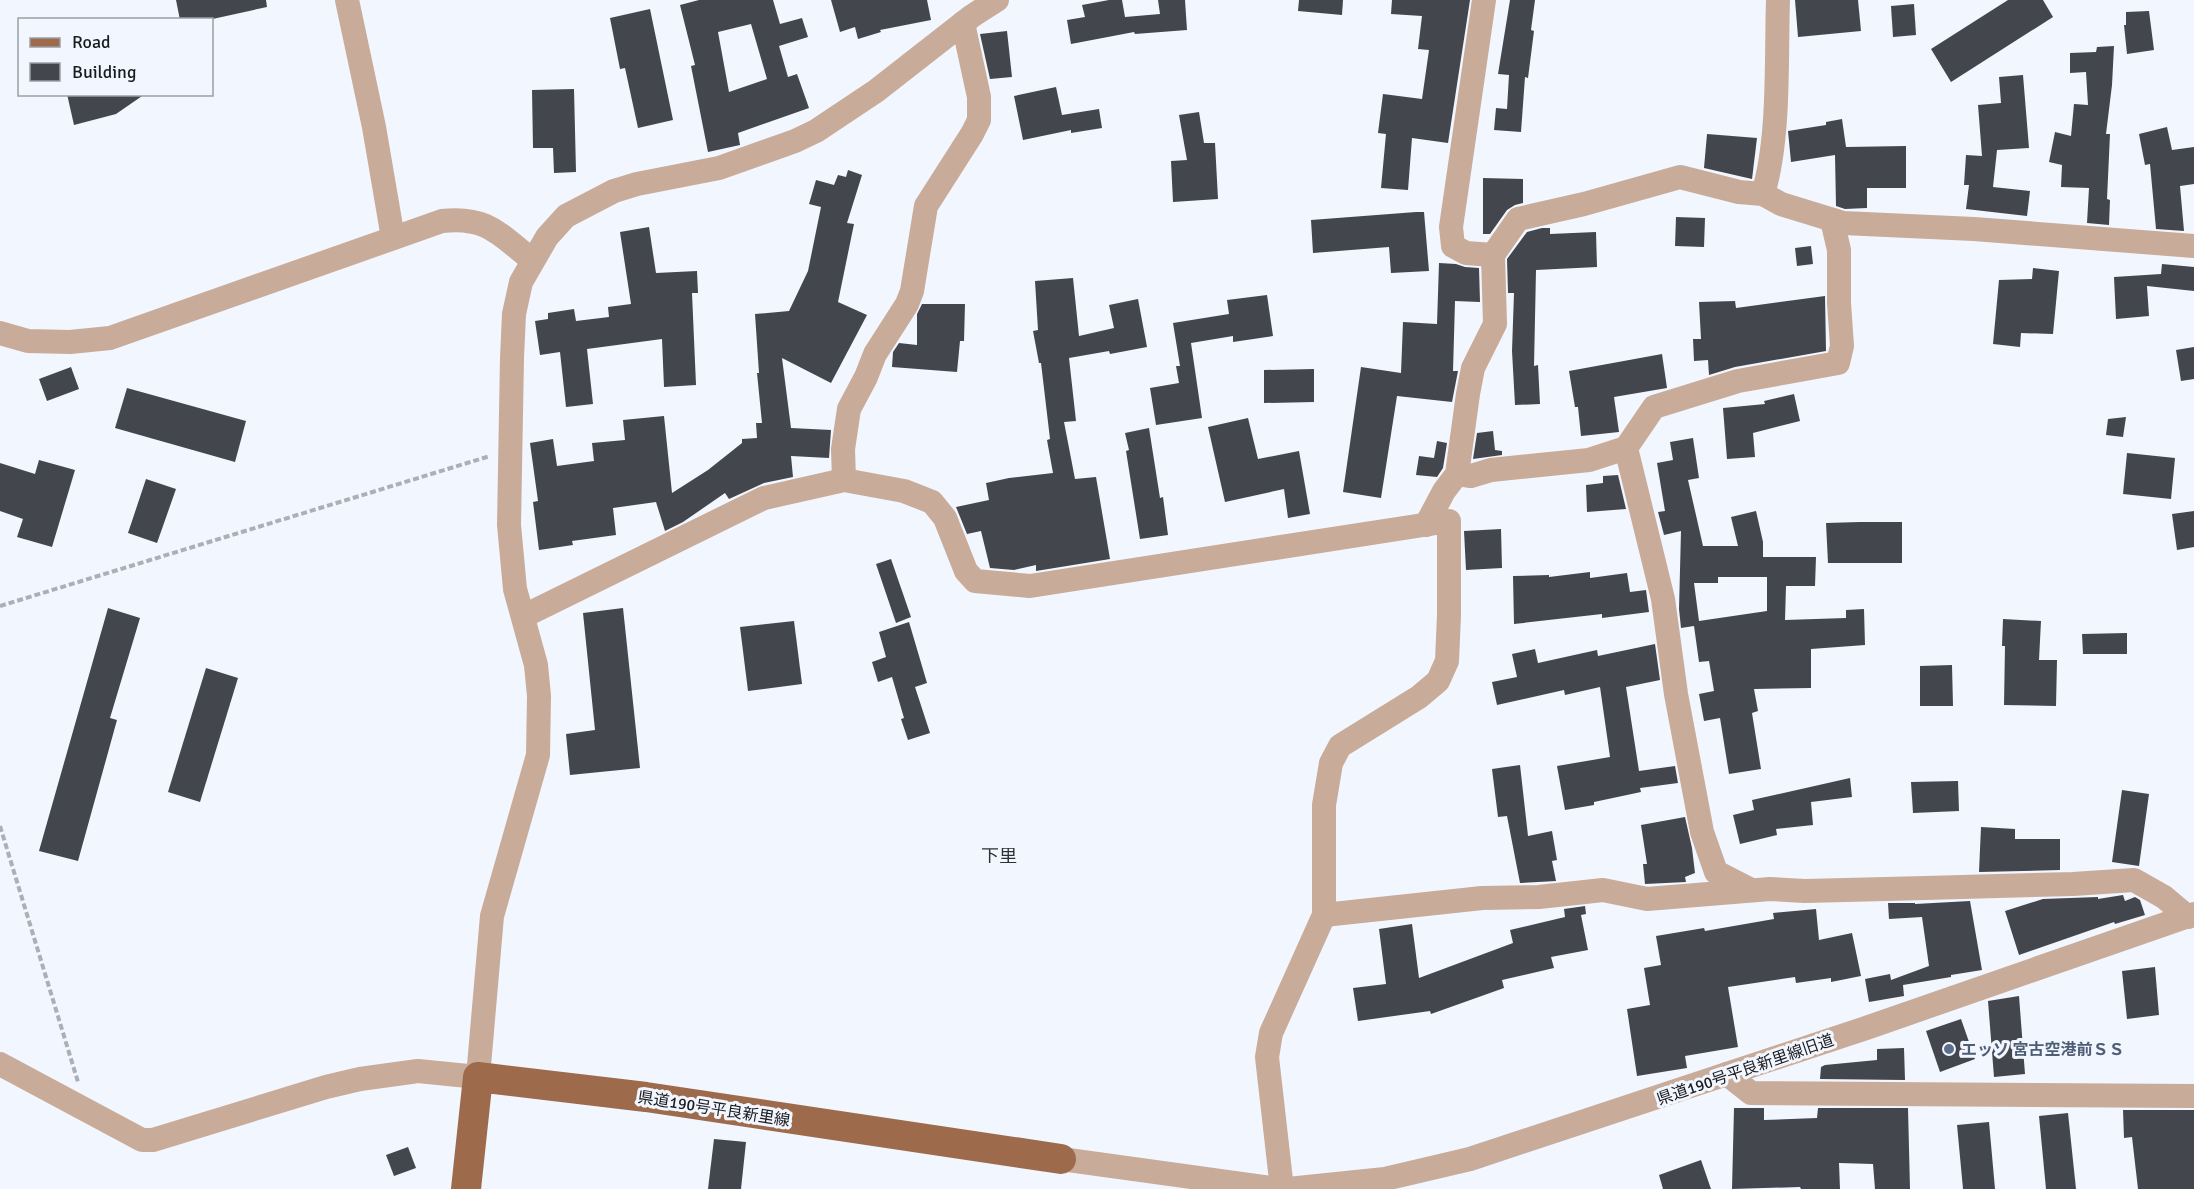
<svg xmlns="http://www.w3.org/2000/svg" width="2194" height="1189" font-family="Signika,'Noto Sans JP',sans-serif">
<rect width="100%" height="100%" fill="#f2f6fe"/>
<g fill="#43464d" fill-rule="evenodd">
<polygon points="176,0 266,0 267,7 208,20 180,20"/>
<path d="M699 0H773L780 24 802 18 808 37 779 46 788 77 797 74 809 108 738 133 740 145 708 152 691 66 695 65 680 5ZM751 24 767 79 729 92 718 32Z"/>
<polygon points="831,0 927,0 931,20 880,30 881,32 858,39 855,27 840,32"/>
<polygon points="1109,0 1122,0 1125,17 1160,14 1158,0 1185,0 1187,30 1135,34 1134,32 1071,44 1067,20 1085,17 1082,5"/>
<polygon points="1299,0 1343,0 1342,15 1298,11"/>
<polygon points="1392,0 1470,0 1448,143 1412,138 1408,190 1381,188 1386,134 1378,133 1383,94 1422,99 1429,50 1418,49 1422,16 1391,14"/>
<polygon points="1510,0 1535,0 1531,30 1534,31 1528,78 1525,77 1521,132 1494,130 1496,108 1507,109 1509,75 1498,74"/>
<polygon points="1795,0 1858,0 1861,31 1798,37"/>
<polygon points="2008,0 2043,0 2053,17 1951,82 1931,49"/>
<polygon points="1914,4 1916,35 1893,37 1891,6"/>
<polygon points="650,9 673,120 638,128 625,68 620,69 610,18"/>
<polygon points="2149,11 2154,50 2127,54 2124,25 2126,25 2126,12"/>
<polygon points="1007,31 1012,77 990,79 980,34"/>
<polygon points="2114,46 2112,85 2106,134 2110,134 2107,199 2110,200 2109,225 2087,223 2089,188 2061,187 2062,165 2049,162 2055,132 2071,136 2074,104 2088,105 2086,72 2070,73 2070,53 2096,52 2097,47"/>
<polygon points="2023,75 2029,148 1997,150 1993,187 2030,191 2027,216 1966,209 1969,185 1964,185 1966,155 1982,156 1978,105 2001,103 1999,77"/>
<polygon points="1056,87 1062,115 1099,109 1102,128 1071,133 1071,130 1023,140 1014,96"/>
<polygon points="574,89 576,172 554,173 553,148 533,148 532,90"/>
<polygon points="67,94 145,94 116,114 74,125"/>
<polygon points="1199,112 1204,143 1215,143 1218,199 1173,202 1171,161 1187,160 1179,115"/>
<polygon points="1842,119 1846,147 1906,146 1906,188 1867,188 1867,208 1845,209 1836,206 1835,155 1791,162 1788,131 1826,125 1826,122"/>
<polygon points="2167,127 2172,150 2194,147 2194,184 2180,186 2184,231 2156,229 2150,164 2145,165 2139,134"/>
<polygon points="1707,134 1757,138 1752,179 1704,168"/>
<polygon points="848,170 862,175 847,223 854,224 838,302 867,315 831,383 782,358 791,428 831,430 829,458 791,456 793,477 764,483 729,499 725,493 683,522 665,531 656,502 613,508 616,535 572,541 573,545 539,550 533,502 538,501 530,443 553,439 557,466 594,461 592,443 625,440 623,420 664,416 672,493 708,470 742,443 742,439 757,438 756,423 762,423 757,373 759,373 755,314 789,311 808,271 821,207 809,204 816,180 834,185 838,175 846,177"/>
<polygon points="1483,178 1523,179 1523,203 1515,205 1507,210 1490,234 1483,234"/>
<polygon points="1416,212 1424,212 1429,271 1391,273 1389,247 1313,253 1311,220"/>
<polygon points="1676,217 1705,218 1704,247 1675,246"/>
<polygon points="649,227 656,273 697,271 698,293 692,293 696,385 664,387 662,339 587,349 593,404 566,407 560,352 540,355 535,321 548,319 548,313 574,309 576,321 609,317 608,307 631,304 620,232"/>
<polygon points="1542,228 1550,228 1550,234 1596,232 1597,267 1536,270 1534,366 1538,365 1540,404 1515,405 1512,351 1514,293 1508,293 1507,259 1527,232"/>
<polygon points="1811,246 1813,264 1797,266 1795,248"/>
<polygon points="1439,263 1456,264 1465,267 1479,268 1480,302 1455,301 1453,371 1458,371 1452,402 1397,396 1381,498 1343,492 1361,367 1401,373 1403,322 1437,324"/>
<polygon points="2162,264 2194,267 2194,291 2147,286 2149,316 2116,319 2114,277 2161,274"/>
<polygon points="2033,268 2059,271 2053,334 2021,333 2020,347 1993,344 1999,280 2032,279"/>
<polygon points="1073,278 1079,336 1114,328 1109,305 1138,299 1147,347 1110,354 1109,351 1069,358 1076,421 1064,422 1075,479 1096,477 1110,559 1036,571 1036,565 1014,570 990,568 981,531 967,534 956,507 989,500 986,483 1009,478 1053,473 1047,440 1050,439 1041,363 1039,363 1033,331 1038,330 1035,281"/>
<polygon points="1267,295 1273,336 1233,342 1233,336 1191,343 1202,418 1156,425 1150,388 1179,383 1176,366 1180,366 1173,323 1229,314 1227,300"/>
<polygon points="1825,296 1826,351 1735,367 1709,375 1708,360 1694,361 1693,339 1701,339 1699,302 1735,301 1736,308"/>
<polygon points="922,304 965,304 964,341 960,341 957,372 892,367 893,352 899,343 917,345 917,314"/>
<polygon points="2194,347 2194,379 2181,381 2176,350"/>
<polygon points="1662,354 1667,388 1614,397 1619,432 1581,436 1578,407 1575,407 1569,371"/>
<polygon points="71,367 79,389 47,401 39,379"/>
<polygon points="1314,369 1314,402 1264,403 1264,370"/>
<polygon points="127,388 246,421 235,462 115,428"/>
<polygon points="1794,394 1800,421 1753,433 1755,457 1727,459 1723,408 1765,404 1764,401"/>
<polygon points="2126,417 2123,437 2106,435 2108,419"/>
<polygon points="1248,418 1258,459 1299,451 1310,514 1288,518 1284,489 1225,502 1208,427"/>
<polygon points="1149,428 1160,498 1163,497 1168,535 1140,539 1126,451 1129,450 1125,433"/>
<polygon points="1493,431 1495,450 1502,451 1502,455 1473,459 1477,433"/>
<path d="M1693 438 1699 478 1688 480 1703 546H1738L1731 517 1756 511 1763 542V557H1816L1815 586H1786L1785 620 1846 618V610L1864 609 1865 645 1811 649V688L1754 689 1758 711 1752 713 1761 769 1729 774 1720 718 1704 721 1699 694 1714 691 1709 661 1699 662 1694 626 1681 628 1679 609 1681 531 1664 535 1658 512 1665 511 1657 463 1673 460 1670 442ZM1718 577H1767V611L1699 621 1694 583H1718Z"/>
<polygon points="1437,441 1447,443 1443,468 1437,477 1416,475 1419,456 1434,458"/>
<polygon points="2127,453 2175,458 2171,499 2123,494"/>
<polygon points="39,460 75,470 52,547 17,537 23,519 0,511 0,463 35,474"/>
<polygon points="1618,475 1626,509 1587,512 1586,485 1603,483 1603,476"/>
<polygon points="146,479 176,489 157,543 128,533"/>
<polygon points="2194,511 2194,547 2177,550 2172,514"/>
<polygon points="1860,522 1902,522 1902,563 1828,563 1826,523"/>
<polygon points="1501,529 1502,568 1466,570 1464,531"/>
<polygon points="891,559 911,617 896,623 876,564"/>
<polygon points="1590,572 1590,578 1627,573 1630,592 1646,590 1649,612 1602,618 1602,614 1514,624 1513,576 1549,575 1549,577"/>
<polygon points="108,608 140,618 110,718 117,720 78,861 39,851"/>
<polygon points="623,608 640,768 570,775 566,734 595,730 583,613"/>
<polygon points="2003,619 2041,621 2039,660 2057,660 2056,706 2004,705 2005,646 2002,646"/>
<polygon points="794,621 802,684 748,691 740,627"/>
<polygon points="909,622 927,683 915,687 930,733 908,740 901,719 904,718 892,677 878,682 872,662 886,657 879,632"/>
<polygon points="2127,633 2127,654 2083,654 2082,634"/>
<polygon points="1655,644 1660,680 1626,687 1639,771 1675,766 1678,783 1640,788 1641,792 1594,802 1594,805 1565,810 1557,766 1610,757 1600,687 1565,695 1564,690 1497,705 1492,682 1517,677 1512,654 1535,649 1538,663 1597,650 1598,656"/>
<polygon points="1952,665 1953,706 1920,706 1920,666"/>
<polygon points="206,668 238,678 200,802 168,792"/>
<polygon points="1520,765 1528,836 1552,831 1557,860 1552,861 1556,881 1520,883 1507,816 1498,817 1492,769"/>
<polygon points="1850,778 1852,797 1811,802 1813,825 1776,829 1777,835 1740,844 1733,815 1754,810 1752,800"/>
<polygon points="1958,781 1959,811 1913,813 1911,782"/>
<polygon points="2122,790 2149,794 2139,866 2112,862"/>
<polygon points="1685,817 1692,848 1695,873 1685,877 1686,882 1645,884 1643,864 1647,864 1641,825"/>
<polygon points="1981,827 2015,829 2015,839 2060,839 2060,870 1979,872"/>
<polygon points="2123,895 2125,901 2135,897 2140,900 2145,915 2115,924 2114,922 2019,955 2005,911 2043,899 2098,897 2098,899"/>
<polygon points="1970,901 1982,970 1951,975 1951,977 1903,985 1904,996 1869,1002 1865,979 1890,974 1891,980 1929,966 1922,917 1889,919 1888,903 1915,903 1915,904"/>
<polygon points="1585,906 1586,914 1581,915 1588,950 1551,957 1554,968 1502,980 1504,988 1431,1014 1430,1011 1358,1021 1353,988 1386,984 1379,929 1412,924 1419,978 1513,943 1510,930 1565,917 1564,909"/>
<polygon points="1816,909 1819,940 1852,933 1861,976 1831,982 1831,978 1796,983 1795,977 1728,987 1738,1047 1685,1056 1687,1068 1637,1076 1627,1009 1650,1005 1644,968 1661,965 1656,936 1704,928 1705,931 1774,919 1773,913"/>
<polygon points="2155,967 2159,1015 2127,1019 2122,971"/>
<polygon points="2019,996 2025,1074 1994,1077 1988,1001"/>
<polygon points="1961,1019 1975,1059 1940,1072 1926,1031"/>
<polygon points="1904,1048 1905,1080 1820,1079 1821,1067 1825,1065 1877,1060 1877,1049"/>
<polygon points="1734,1108 1764,1108 1764,1120 1817,1118 1818,1108 1908,1108 1910,1189 1875,1189 1873,1164 1839,1163 1840,1189 1801,1189 1800,1187 1732,1189"/>
<polygon points="2123,1110 2194,1110 2194,1189 2138,1189 2132,1137 2124,1138"/>
<polygon points="2068,1113 2076,1189 2046,1189 2039,1116"/>
<polygon points="1989,1122 1995,1189 1963,1189 1957,1125"/>
<polygon points="714,1139 746,1142 741,1189 708,1189"/>
<polygon points="408,1147 416,1168 394,1176 386,1155"/>
<polygon points="1701,1160 1711,1189 1663,1189 1659,1175"/>
</g>
<g fill="none" stroke-linecap="round" stroke-linejoin="round">
<g stroke="#acafb6" stroke-width="4" stroke-dasharray="6 3" stroke-linecap="butt">
<polyline points="0,606 490,456"/>
<polyline points="0,826 78,1082"/>
</g>
<g stroke="#c8ab99" stroke-width="24">
<polyline points="347,0 374,127 393,238"/>
<polyline points="1484,0 1451,227 1453,246 1466,253 1493,255 1518,219 1584,204 1680,177 1739,192 1763,194 1781,204 1843,223 1974,229 2194,246"/>
<path d="M1763 194C1780 138 1776 60 1778 0"/>
<path d="M0 333 28 341 70 342 110 338 442 221C487 216 499 234 532 260"/>
<polyline points="1457,474 1471,476 1491,470 1589,460 1626,448"/>
<polyline points="844,480 843,449 849,409 866,377 875,354 907,304 912,291 926,206 972,134 979,120 979,97 963,23"/>
<polyline points="1426,525 1444,491 1457,474 1468,394 1473,368 1495,324 1493,255"/>
<polyline points="524,616 764,498 844,480 904,491 932,502 945,518 966,571 975,581 1030,586 1449,521 1449,615 1447,661 1438,681 1419,697 1340,746 1331,763 1324,805 1324,915 1271,1033 1267,1057 1282,1189"/>
<polyline points="1751,890 1716,872 1702,832 1676,694 1663,599 1626,448 1654,407 1738,381 1838,363 1842,346 1839,303 1839,250 1832,220"/>
<polyline points="1324,915 1482,898 1539,897 1603,890 1647,899 1770,889 1805,891 1926,888 2073,884 2134,880 2164,897 2188,917"/>
<polyline points="0,1064 142,1140 153,1140 326,1087 360,1079 418,1071 478,1077 492,916 538,755 539,696 536,665 515,589 509,525 512,358 514,314 521,282 547,237 566,216 614,191 637,184 719,168 795,141 816,131 876,91 972,16 997,0"/>
<polyline points="1727,1074 1751,1093 2194,1096"/>
<polyline points="1061,1159 1278,1189"/>
<polyline points="1288,1189 1385,1179 1470,1159 1869,1027 2194,914"/>
</g>
<polyline stroke="#9d6b4b" stroke-width="30" points="466,1189 478,1077 646,1097 1061,1159"/>
</g>
<circle fill="#5c6f8a" stroke="#f2f6fe" stroke-width="2" cx="1949" cy="1049" r="6"/>
<g text-anchor="middle" stroke-width="6" stroke-linejoin="round" paint-order="stroke">
<g font-size="16" font-weight="bold" fill="#4e5e75" stroke="#f2f6fe" text-anchor="start">
<text x="1961" y="1055">エッソ 宮古空港前ＳＳ</text>
</g>
<g font-size="16" fill="#1a1b1e" stroke="#f2f6fe">
<text transform="translate(1745 1069) rotate(-19)" y="6">県道190号平良新里線旧道</text>
<text transform="translate(714 1108) rotate(9)" y="6">県道190号平良新里線</text>
</g>
<g font-size="18" fill="#2c2f35" stroke="#f2f6fe">
<text x="999" y="862">下里</text>
</g>
</g>
<rect x="18" y="18" width="195" height="78" fill="#f2f6fe" stroke="#9c9ea4" stroke-width="1.5"/>
<rect x="30" y="38" width="30" height="9" fill="#9d6b4b" stroke="#9c9ea4" stroke-width="1.5"/>
<text x="72" y="48" font-size="18" fill="#1a1b1e">Road</text>
<rect x="30" y="63" width="30" height="18" fill="#43464d" stroke="#9c9ea4" stroke-width="1.5"/>
<text x="72" y="78" font-size="18" fill="#1a1b1e">Building</text>
</svg>
